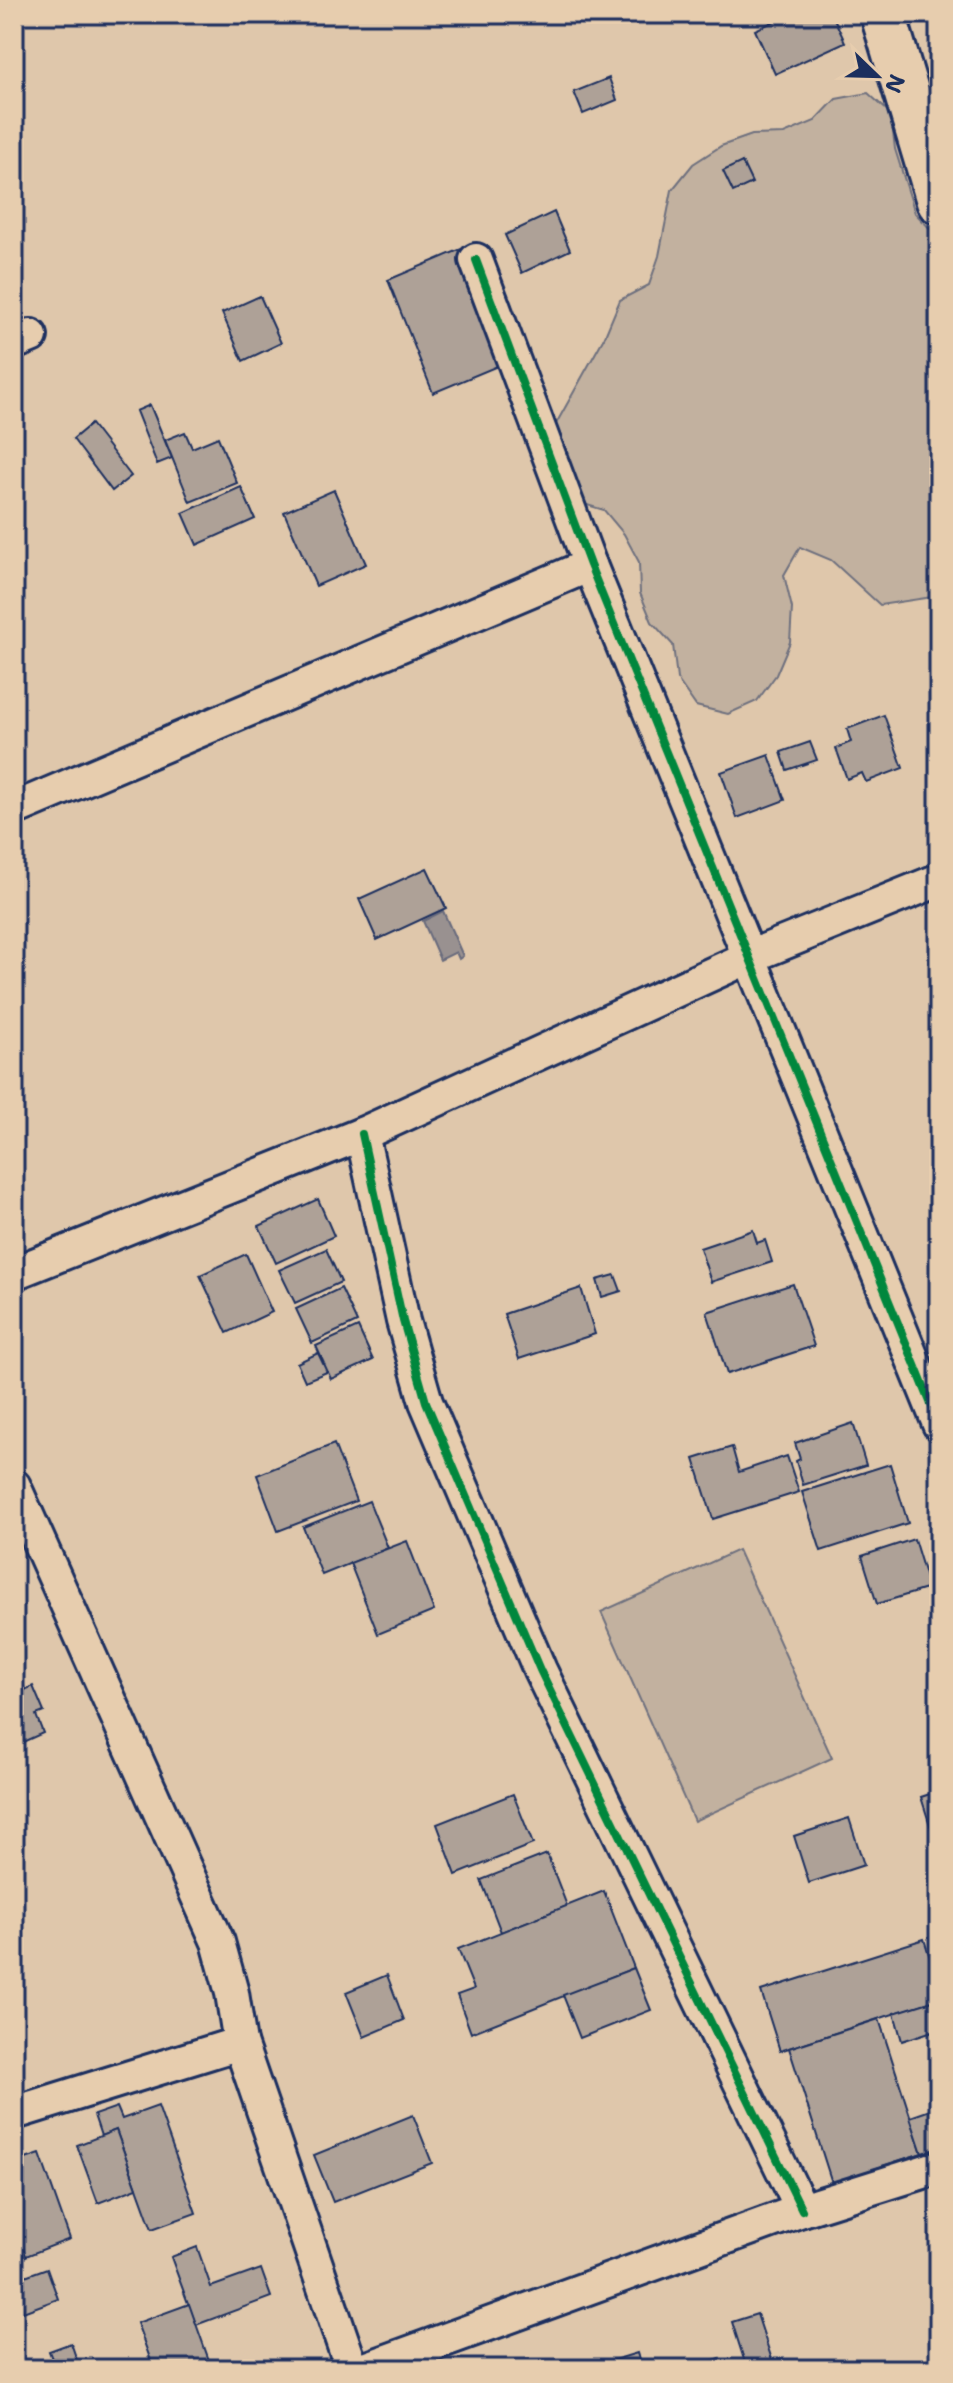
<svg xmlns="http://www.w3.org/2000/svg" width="953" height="2383" font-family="'Shantell Sans',sans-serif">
<rect width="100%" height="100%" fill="#dfc7ab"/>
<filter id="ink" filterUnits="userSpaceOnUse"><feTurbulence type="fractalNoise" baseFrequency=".0125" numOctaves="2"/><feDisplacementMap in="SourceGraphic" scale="16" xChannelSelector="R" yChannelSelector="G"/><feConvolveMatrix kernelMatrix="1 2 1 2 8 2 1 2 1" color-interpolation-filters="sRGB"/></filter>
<g filter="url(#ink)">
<g fill="#c2b19f" stroke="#6e707e" stroke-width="2">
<polygon points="868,93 891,114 895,149 915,213 938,237 939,596 880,605 831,560 800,547 784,575 792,608 790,642 776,675 757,701 728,714 696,706 677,679 673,645 652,622 640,593 639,562 624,534 604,510 574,501 542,449 605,336 620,300 649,285 659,256 672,190 693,164 721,146 752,135 784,134 815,121 836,99"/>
<polygon points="738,1550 832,1758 694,1821 601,1612"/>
</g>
<polygon fill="#999190" stroke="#676a7c" stroke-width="2" points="443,911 463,956 459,959 456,952 440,960 423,921"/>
<g fill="#aea197" stroke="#1b2f5e" stroke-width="2">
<polygon points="790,14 832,14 845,42 775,74 755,30"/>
<polygon points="609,78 617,100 583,114 574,92"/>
<polygon points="742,162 752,183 733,192 723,171"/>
<polygon points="554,212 570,250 522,273 505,235"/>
<polygon points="466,247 512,360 433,393 388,280"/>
<polygon points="260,296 281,343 243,361 222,313"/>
<polygon points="150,405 172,458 157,464 136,411"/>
<polygon points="91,424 131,476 112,491 73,439"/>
<polygon points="185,432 192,448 218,437 237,483 190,502 165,440"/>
<polygon points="241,487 255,519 197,545 183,513"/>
<polygon points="334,490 366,564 316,586 284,512"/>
<polygon points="884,715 903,768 866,782 862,773 847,779 836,748 851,742 847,729"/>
<polygon points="810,742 817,760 787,770 781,752"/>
<polygon points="769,755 785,800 737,818 721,772"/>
<polygon points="427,868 446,908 377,940 359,899"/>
<polygon points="318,1199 334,1236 276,1263 259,1226"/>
<polygon points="753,1230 757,1243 765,1240 772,1262 711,1282 700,1248"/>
<polygon points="939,1238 939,1259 932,1241"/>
<polygon points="326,1249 341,1282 295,1303 279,1270"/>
<polygon points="246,1254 272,1312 227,1333 200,1275"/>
<polygon points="615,1275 621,1291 602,1297 597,1280"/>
<polygon points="793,1284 814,1346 727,1374 707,1312"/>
<polygon points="341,1288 357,1322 312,1343 296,1309"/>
<polygon points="581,1288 595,1334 519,1359 504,1314"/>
<polygon points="358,1327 373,1360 331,1379 316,1346"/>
<polygon points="318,1353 327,1372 305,1381 297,1363"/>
<polygon points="853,1423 866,1465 803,1485 796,1461 800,1459 795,1443"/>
<polygon points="334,1444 356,1501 278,1531 257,1475"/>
<polygon points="732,1447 739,1472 787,1456 799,1492 713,1519 694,1459"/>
<polygon points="890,1464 908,1523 821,1551 802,1492"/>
<polygon points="369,1501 388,1548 322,1575 303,1527"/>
<polygon points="914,1539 929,1588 877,1604 862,1556"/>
<polygon points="407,1541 434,1611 378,1634 350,1563"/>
<polygon points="21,1681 25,1690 33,1686 44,1712 36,1715 43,1733 14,1746 14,1684"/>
<polygon points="939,1791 939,1847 937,1847 921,1797"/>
<polygon points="513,1794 533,1844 456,1875 437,1824"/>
<polygon points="849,1818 864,1865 809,1883 794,1836"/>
<polygon points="547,1854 567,1906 501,1932 481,1880"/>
<polygon points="604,1891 634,1968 471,2033 457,1995 474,1989 458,1949"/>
<polygon points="924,1939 939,1986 939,1999 780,2051 761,1991"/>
<polygon points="634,1968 651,2010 580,2038 563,1995"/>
<polygon points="387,1975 404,2020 364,2037 346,1992"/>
<polygon points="939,1999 939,2029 902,2041 894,2013"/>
<polygon points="879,2019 922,2153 832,2183 789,2048"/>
<polygon points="158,2106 196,2213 152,2229 116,2130 101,2136 94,2115 117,2107 122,2119"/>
<polygon points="939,2107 939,2148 922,2153 910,2117"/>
<polygon points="413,2115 432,2163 333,2202 314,2155"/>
<polygon points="116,2130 137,2188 98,2203 77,2145"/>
<polygon points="40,2154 70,2239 26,2256 14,2222 14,2163"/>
<polygon points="197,2247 211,2287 261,2269 271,2297 196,2325 171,2257"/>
<polygon points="47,2268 58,2299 23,2312 14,2288 14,2280"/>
<polygon points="189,2304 212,2369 154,2369 137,2323"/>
<polygon points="757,2314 775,2369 747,2369 732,2322"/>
<polygon points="71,2343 80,2369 42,2369 54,2364 49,2351"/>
<polygon points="637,2353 642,2369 614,2369 611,2361"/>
<polygon points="720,2358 724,2369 686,2369"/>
</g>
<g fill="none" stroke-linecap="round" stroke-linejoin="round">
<defs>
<g id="street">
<polyline points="476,260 590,565 939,1424"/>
<polyline points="14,343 31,336"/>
<polyline points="14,809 590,565"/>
<polyline points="362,1134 403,1321 426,1402 540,1670 802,2210"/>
<polyline points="14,1273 362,1134 749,957 939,880"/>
<polyline points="14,1486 218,1942 232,1993 240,2043 352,2369"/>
<polyline points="14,2113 240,2043"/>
<polyline points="365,2369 802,2210 939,2167"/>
</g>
<polyline id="secondary" points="883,14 939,201"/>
</defs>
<use href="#street" stroke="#1b2f5e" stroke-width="38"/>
<use href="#secondary" stroke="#1b2f5e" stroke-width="50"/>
<use href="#street" stroke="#e7cdae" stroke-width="32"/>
<use href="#secondary" stroke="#e7cdae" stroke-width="44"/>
<defs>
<g id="cycleway">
<polyline points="476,260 590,565 939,1424"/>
<polyline points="362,1134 403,1321 426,1402 540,1670 802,2210"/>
</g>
</defs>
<use href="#cycleway" stroke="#e7cdae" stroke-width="13"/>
<use href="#cycleway" stroke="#00873e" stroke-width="8"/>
</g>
</g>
<rect width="953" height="2383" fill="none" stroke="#e7cdae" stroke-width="48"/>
<rect x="24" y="24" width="905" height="2335" fill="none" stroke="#1b2f5e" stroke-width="3" filter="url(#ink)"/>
<g transform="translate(877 76) rotate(113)" stroke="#e7cdae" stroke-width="6" paint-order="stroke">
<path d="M0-6L14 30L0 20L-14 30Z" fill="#1b2f5e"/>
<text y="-12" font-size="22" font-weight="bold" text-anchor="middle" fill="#1b2f5e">N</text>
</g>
</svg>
